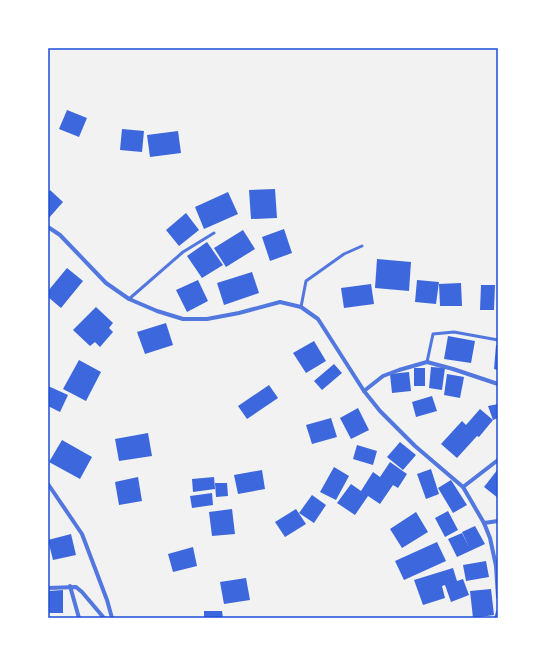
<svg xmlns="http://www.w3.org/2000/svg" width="546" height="666" font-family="'PT Sans',sans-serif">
<rect width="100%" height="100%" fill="#f2f2f2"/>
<g fill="#3d67dc">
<polygon points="67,110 87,118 79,137 59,129"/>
<polygon points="122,129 144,131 142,152 120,150"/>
<polygon points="178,131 181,153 150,157 147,135"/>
<polygon points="275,189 277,218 251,219 249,190"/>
<polygon points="50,190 63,202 48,219 48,193"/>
<polygon points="228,192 238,214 204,229 195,207"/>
<polygon points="186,213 199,230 179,246 166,230"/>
<polygon points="284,229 292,253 270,261 262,237"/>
<polygon points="243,230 255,249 226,267 214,248"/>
<polygon points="207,242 223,265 202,278 187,256"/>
<polygon points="377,259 411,262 409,291 375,288"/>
<polygon points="67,268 83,281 61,308 48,297 48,291"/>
<polygon points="252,272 259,293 224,305 217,283"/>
<polygon points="198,280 208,301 187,312 176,290"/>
<polygon points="417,280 439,282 436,304 415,302"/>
<polygon points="461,283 462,306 440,306 439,284"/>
<polygon points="371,284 374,304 344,308 341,288"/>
<polygon points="481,285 495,285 494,310 480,310"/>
<polygon points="96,307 113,323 109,328 113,332 100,347 95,342 90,346 73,330"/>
<polygon points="166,323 173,345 145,354 137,332"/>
<polygon points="448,336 475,341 471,363 444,359"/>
<polygon points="314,341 326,361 306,373 293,353"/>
<polygon points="496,345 498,345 498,370 494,369"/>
<polygon points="79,360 101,372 86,401 63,389"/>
<polygon points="334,364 342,373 322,390 314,381"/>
<polygon points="431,367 445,368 442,390 429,388"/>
<rect x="414" y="368" width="11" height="18"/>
<polygon points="409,372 411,391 392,393 390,374"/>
<polygon points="447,374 464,377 460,398 444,395"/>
<polygon points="269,385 278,398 247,419 238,406"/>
<polygon points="48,386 68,395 60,412 48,406"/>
<polygon points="432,396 437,411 416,417 412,402"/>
<polygon points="498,404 498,418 493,420 488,406"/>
<polygon points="358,408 369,430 351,439 340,418"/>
<polygon points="480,409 493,420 479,437 477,436 457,458 441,444 462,421 466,425"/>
<polygon points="331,418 337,437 312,444 306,425"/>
<polygon points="148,433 152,456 119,461 115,439"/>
<polygon points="62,440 92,457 80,479 49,462"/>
<polygon points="400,442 416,455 403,470 387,457"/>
<polygon points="357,445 377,451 373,465 353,459"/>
<polygon points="390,462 407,474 398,488 393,485 380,504 368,496 355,515 337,503 351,484 361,491 373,472 380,477"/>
<polygon points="334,467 349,476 336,500 320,492"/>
<polygon points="431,469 439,494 426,499 417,474"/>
<polygon points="498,469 498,498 484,487"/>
<polygon points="262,470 265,489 238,494 234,475"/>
<polygon points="138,477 142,501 119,505 115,482"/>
<polygon points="214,477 215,489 193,492 192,479"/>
<polygon points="451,480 467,505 453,513 438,488"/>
<polygon points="215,483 227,483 228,496 216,497"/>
<polygon points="212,493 213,505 192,508 190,496"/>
<polygon points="312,495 326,505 314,523 299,513"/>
<polygon points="232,509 235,534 212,536 209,512"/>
<polygon points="296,509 306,524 285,537 275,522"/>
<polygon points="448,511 458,530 445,537 435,518"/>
<polygon points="416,512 428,532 402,548 390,529"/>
<polygon points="475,526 485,544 457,557 448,539 462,533 469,547 462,532"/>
<polygon points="71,534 76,555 53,560 48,540"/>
<polygon points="437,542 446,561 404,580 395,561"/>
<polygon points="193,547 197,566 173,572 168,554"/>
<polygon points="486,561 489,577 466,581 463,565"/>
<polygon points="453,568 457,581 463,579 469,595 451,602 445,585 442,586 445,598 423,605 414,580"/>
<polygon points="246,578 250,600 224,604 220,582"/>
<polygon points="491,589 494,615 473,618 470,591"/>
<polygon points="63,590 63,613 48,613 48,591"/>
<polygon points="204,611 222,611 223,618 204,618"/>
</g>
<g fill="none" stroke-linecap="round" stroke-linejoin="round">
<g stroke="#5277de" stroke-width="3">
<polyline points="129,299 183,252 214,233"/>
<polyline points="301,307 306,281 344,254 362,246"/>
<polyline points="427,362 433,334 454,332 498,340"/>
</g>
<g stroke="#5277de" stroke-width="4">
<polyline points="48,227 60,235 106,283 129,299 157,311 183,319 207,319 239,313 280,302 301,307 318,319 364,391 380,411 415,446 463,487 484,523 490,538 496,566 498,597"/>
<polyline points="364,391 383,376 399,370 427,362 453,369 498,384"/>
<polyline points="48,484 82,534 107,600 112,618"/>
<polyline points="463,487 498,460"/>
<polyline points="484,523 498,521"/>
<polyline points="70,586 79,618"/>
<polyline points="48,588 76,587 82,592 104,618"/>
<polyline points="496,618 498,612"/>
</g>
</g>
<rect width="546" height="666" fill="none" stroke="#ffffff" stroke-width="98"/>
<rect x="49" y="49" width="448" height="568" fill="none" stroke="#1d4ed8" stroke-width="1.5"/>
</svg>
